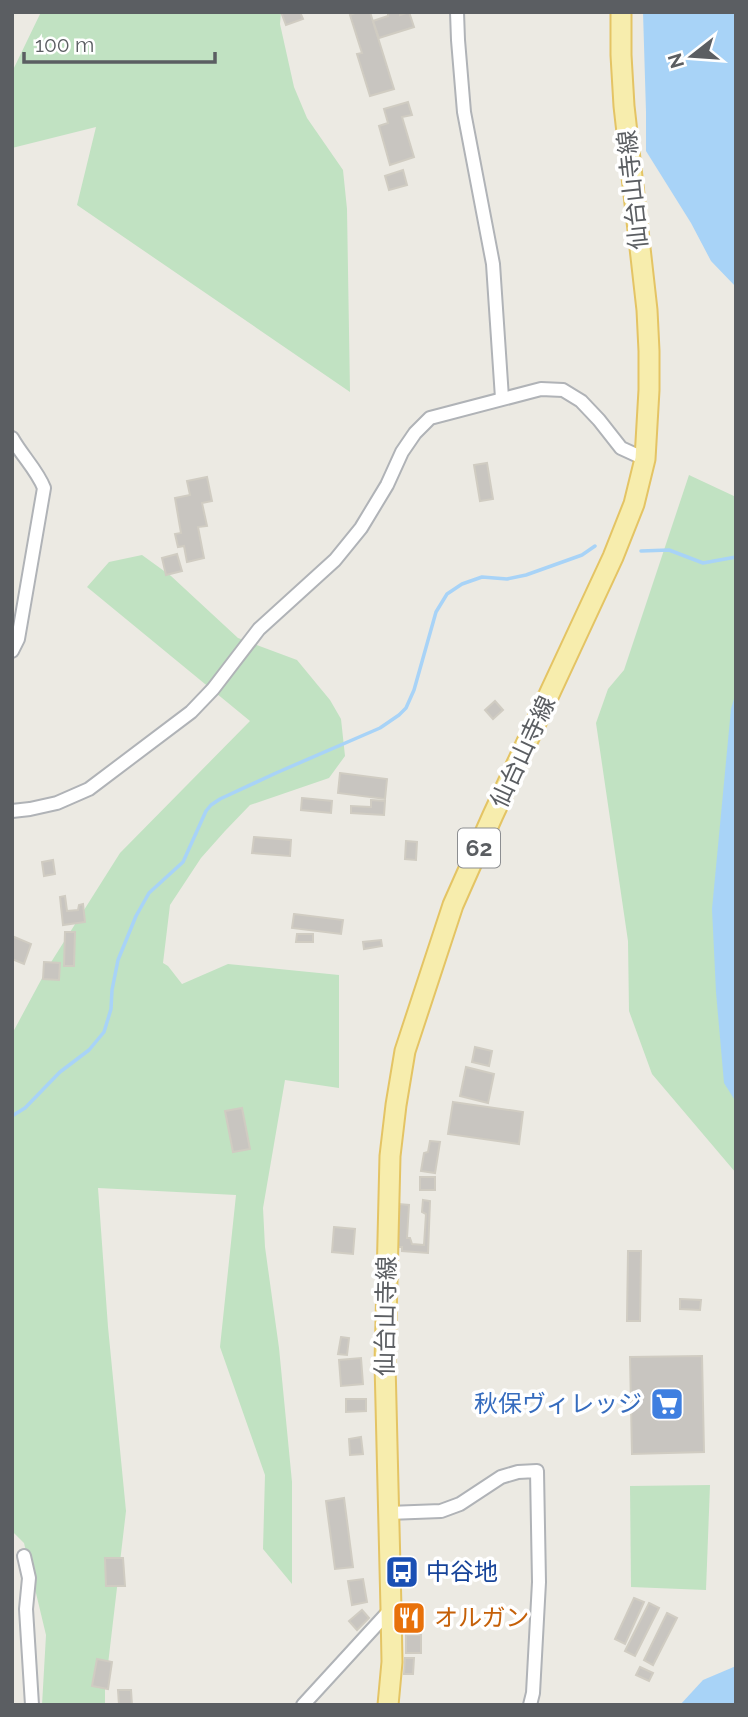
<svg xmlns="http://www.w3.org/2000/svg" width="748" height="1717" font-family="Raleway,'Noto Sans JP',sans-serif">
<rect width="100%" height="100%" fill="#eceae3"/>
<g fill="#c1e2c2">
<polygon points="41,12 281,12 280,24 294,87 307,118 343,170 347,209 350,392 77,205 96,127 12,148 12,72"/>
<polygon points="689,475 736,497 736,1173 652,1074 629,1011 628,941 596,723 608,689 624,670"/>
<polygon points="142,555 171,576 238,638 297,660 330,700 341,719 345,756 329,778 250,805 225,831 201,858 170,905 163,963 168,966 182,984 228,964 339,975 339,1088 285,1080 263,1208 265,1247 279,1348 292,1482 292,1584 263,1549 265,1475 220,1347 236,1195 98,1188 108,1327 126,1511 105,1690 105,1705 42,1705 46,1635 24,1543 12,1531 12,1034 48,967 120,853 250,721 87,587 109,562"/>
<polygon points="710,1485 706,1590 631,1587 630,1486"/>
</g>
<g fill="#a8d3f7">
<polygon points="643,12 736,12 736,287 711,261 691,223 646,151 646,112"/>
<polygon points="736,692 736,1102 724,1083 716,992 712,909 731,709"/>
<polygon points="736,1666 736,1705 680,1705 703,1680"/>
</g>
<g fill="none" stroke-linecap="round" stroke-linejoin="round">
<g stroke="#a8d3f7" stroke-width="3.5">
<polyline points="641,551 669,550 703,563 736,557"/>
<polyline points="12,1116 25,1108 60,1072 89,1050 104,1032 111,1009 112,990 118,960 136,916 149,893 183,862 206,811 211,805 220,799 276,773 380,728 399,715 406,708 414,690 436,612 447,594 462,584 482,577 507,579 526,575 582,555 595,546"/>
</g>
</g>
<g fill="#c8c5c0" stroke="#d0ccc2" stroke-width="2">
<polygon points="281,12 300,12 303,19 286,25"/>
<polygon points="370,12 394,89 370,96 357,54 362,53 350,15 357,12"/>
<polygon points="388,12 400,12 400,15 409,12 414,27 379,38 373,21 388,16"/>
<polygon points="408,102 412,115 402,117 414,157 390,165 379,126 388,123 384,109"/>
<polygon points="403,170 407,185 389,190 385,176"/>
<polygon points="487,463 493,499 480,501 474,465"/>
<polygon points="207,477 212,501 202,503 207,526 198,527 204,558 187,562 184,546 178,547 175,534 181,533 175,498 190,495 187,481"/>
<polygon points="177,554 182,571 166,575 162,558"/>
<polygon points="495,701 503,710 493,719 485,710"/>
<polygon points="340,773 387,779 385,799 338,793"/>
<polygon points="302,798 332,801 331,813 301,810"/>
<polygon points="371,800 385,801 384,815 351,813 351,806 371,807"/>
<polygon points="254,837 291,840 290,856 252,853"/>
<polygon points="406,841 417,842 416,860 405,859"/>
<polygon points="53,860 55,874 44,876 42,862"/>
<polygon points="65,896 67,911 78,910 79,905 83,904 85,922 63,925 60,897"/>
<polygon points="294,914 343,920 341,934 292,928"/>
<polygon points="65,932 75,932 74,966 64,966"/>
<polygon points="297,934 313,934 313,942 296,942"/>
<polygon points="12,936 31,944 24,964 12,959"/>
<polygon points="381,940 382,946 364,949 363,942"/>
<polygon points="44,962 60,963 59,980 43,979"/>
<polygon points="475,1047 492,1051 489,1066 472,1062"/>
<polygon points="466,1067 494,1074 488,1103 460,1096"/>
<polygon points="453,1102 523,1112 519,1144 448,1134"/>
<polygon points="242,1108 250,1149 233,1152 225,1111"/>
<polygon points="430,1141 440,1142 435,1173 421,1171 424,1153 428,1152"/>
<rect x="420" y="1177" width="15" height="13"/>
<polygon points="423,1200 430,1201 428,1253 402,1251 402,1247 397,1247 399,1204 409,1205 407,1238 410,1238 412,1244 424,1245 426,1214 422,1212"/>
<polygon points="334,1227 355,1229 353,1254 332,1252"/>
<polygon points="628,1251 641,1251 640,1321 627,1321"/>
<polygon points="680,1299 701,1300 700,1310 680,1309"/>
<polygon points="341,1337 349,1338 347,1355 338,1354"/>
<polygon points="702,1356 704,1452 632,1454 630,1357"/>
<polygon points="361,1358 363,1384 341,1386 339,1360"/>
<polygon points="346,1399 366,1399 366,1411 346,1412"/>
<polygon points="361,1437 363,1454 350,1455 349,1439"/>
<polygon points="344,1498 353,1567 335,1569 326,1501"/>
<polygon points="105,1558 123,1558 125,1586 106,1586"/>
<polygon points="363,1579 367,1602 352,1605 348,1581"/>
<polygon points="634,1598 644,1602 625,1644 615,1639"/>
<polygon points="649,1603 659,1608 635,1656 625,1651"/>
<polygon points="362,1610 369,1618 357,1630 349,1621"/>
<polygon points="667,1613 677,1618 653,1665 644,1660"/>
<rect x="406" y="1635" width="15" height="18"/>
<polygon points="405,1658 414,1658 413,1674 404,1674"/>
<polygon points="97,1659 112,1662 108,1689 92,1686"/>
<polygon points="640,1667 653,1673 649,1681 636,1675"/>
<polygon points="118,1690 131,1690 132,1705 119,1705"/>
</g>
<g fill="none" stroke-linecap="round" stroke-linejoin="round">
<defs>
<g id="street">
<polyline points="457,12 458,40 464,112 493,264 502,398"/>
<path d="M12 438C22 456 37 470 44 488L18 639 12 651"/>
<polyline points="12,811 30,809 57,803 89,789 191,712 213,689 259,629 335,560 361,528 387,485 402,452 415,433 430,418 541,389 563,390 581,401 599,420 621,448 645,459"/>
<polyline points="388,1513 441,1511 460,1504 501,1477 518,1472 537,1471 539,1582 533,1693 530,1705"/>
<polyline points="24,1556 29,1578 26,1609 32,1705"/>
<polyline points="303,1705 391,1609"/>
</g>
<polyline id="primary" points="388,1705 392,1662 391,1609 385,1363 390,1156 396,1105 405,1051 453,905 493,815 613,557 634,504 645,459 649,390 649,351 647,310 624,106 621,55 621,12"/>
</defs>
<use href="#street" stroke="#b0b3b7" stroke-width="16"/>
<use href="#primary" stroke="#e4c464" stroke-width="23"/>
<use href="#street" stroke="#fff" stroke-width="12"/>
<use href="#primary" stroke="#f7edad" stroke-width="19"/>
</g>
<defs>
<symbol id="supermarket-square" viewBox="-11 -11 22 22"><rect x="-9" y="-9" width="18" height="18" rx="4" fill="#3f7fe0" stroke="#fff"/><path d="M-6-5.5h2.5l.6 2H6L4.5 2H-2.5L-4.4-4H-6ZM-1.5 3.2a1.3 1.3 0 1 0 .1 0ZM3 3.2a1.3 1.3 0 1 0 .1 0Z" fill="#fff"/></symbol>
<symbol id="bus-square" viewBox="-11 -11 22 22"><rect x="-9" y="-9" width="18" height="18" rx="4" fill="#1a4fb4" stroke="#fff"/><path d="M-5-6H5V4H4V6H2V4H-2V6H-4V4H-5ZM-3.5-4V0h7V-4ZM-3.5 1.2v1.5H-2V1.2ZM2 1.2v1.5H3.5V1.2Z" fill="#fff"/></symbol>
<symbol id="restaurant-square" viewBox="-11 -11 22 22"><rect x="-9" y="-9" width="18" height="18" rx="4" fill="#e8710a" stroke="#fff"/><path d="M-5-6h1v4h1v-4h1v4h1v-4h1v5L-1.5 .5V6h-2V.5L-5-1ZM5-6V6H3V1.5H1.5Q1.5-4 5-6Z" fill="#fff"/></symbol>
</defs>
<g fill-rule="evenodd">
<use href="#supermarket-square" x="648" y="1385" width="38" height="38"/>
<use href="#bus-square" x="383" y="1553" width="38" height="38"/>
<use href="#restaurant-square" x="390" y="1599" width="38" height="38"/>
</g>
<g text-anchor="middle" stroke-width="7" stroke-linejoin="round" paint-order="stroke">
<rect fill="#fff" stroke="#8c8e91" stroke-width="2" x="458" y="828.5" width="42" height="39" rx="5"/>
<g font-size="23" font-weight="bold" fill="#5b5e62">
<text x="479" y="856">62</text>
</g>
<g font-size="24" fill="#5b5e62" stroke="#fff">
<text transform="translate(633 190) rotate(-96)" y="8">仙台山寺線</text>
<text transform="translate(523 752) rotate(-65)" y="8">仙台山寺線</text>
<text transform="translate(386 1316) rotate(-89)" y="8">仙台山寺線</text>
</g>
<g font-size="24" fill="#366cbe" stroke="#fff" text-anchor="end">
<text x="642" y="1412">秋保ヴィレッジ</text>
</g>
<g font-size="24" fill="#164399" stroke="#fff" text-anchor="start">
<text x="426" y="1580">中谷地</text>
</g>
<g font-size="24" fill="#c56008" stroke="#fff" text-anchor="start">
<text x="434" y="1626">オルガン</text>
</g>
</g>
<rect width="748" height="1717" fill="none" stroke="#5b5e62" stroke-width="28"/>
<g transform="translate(692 56) rotate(253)" stroke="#ffffff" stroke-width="5" paint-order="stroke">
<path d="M0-5L12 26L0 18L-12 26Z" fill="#5b5e62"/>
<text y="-10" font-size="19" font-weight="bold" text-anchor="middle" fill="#5b5e62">N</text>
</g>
<path d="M24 52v10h191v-10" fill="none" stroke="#5b5e62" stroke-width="3.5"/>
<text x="35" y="52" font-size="21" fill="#5b5e62" stroke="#ffffff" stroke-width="5" paint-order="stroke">100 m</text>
</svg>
